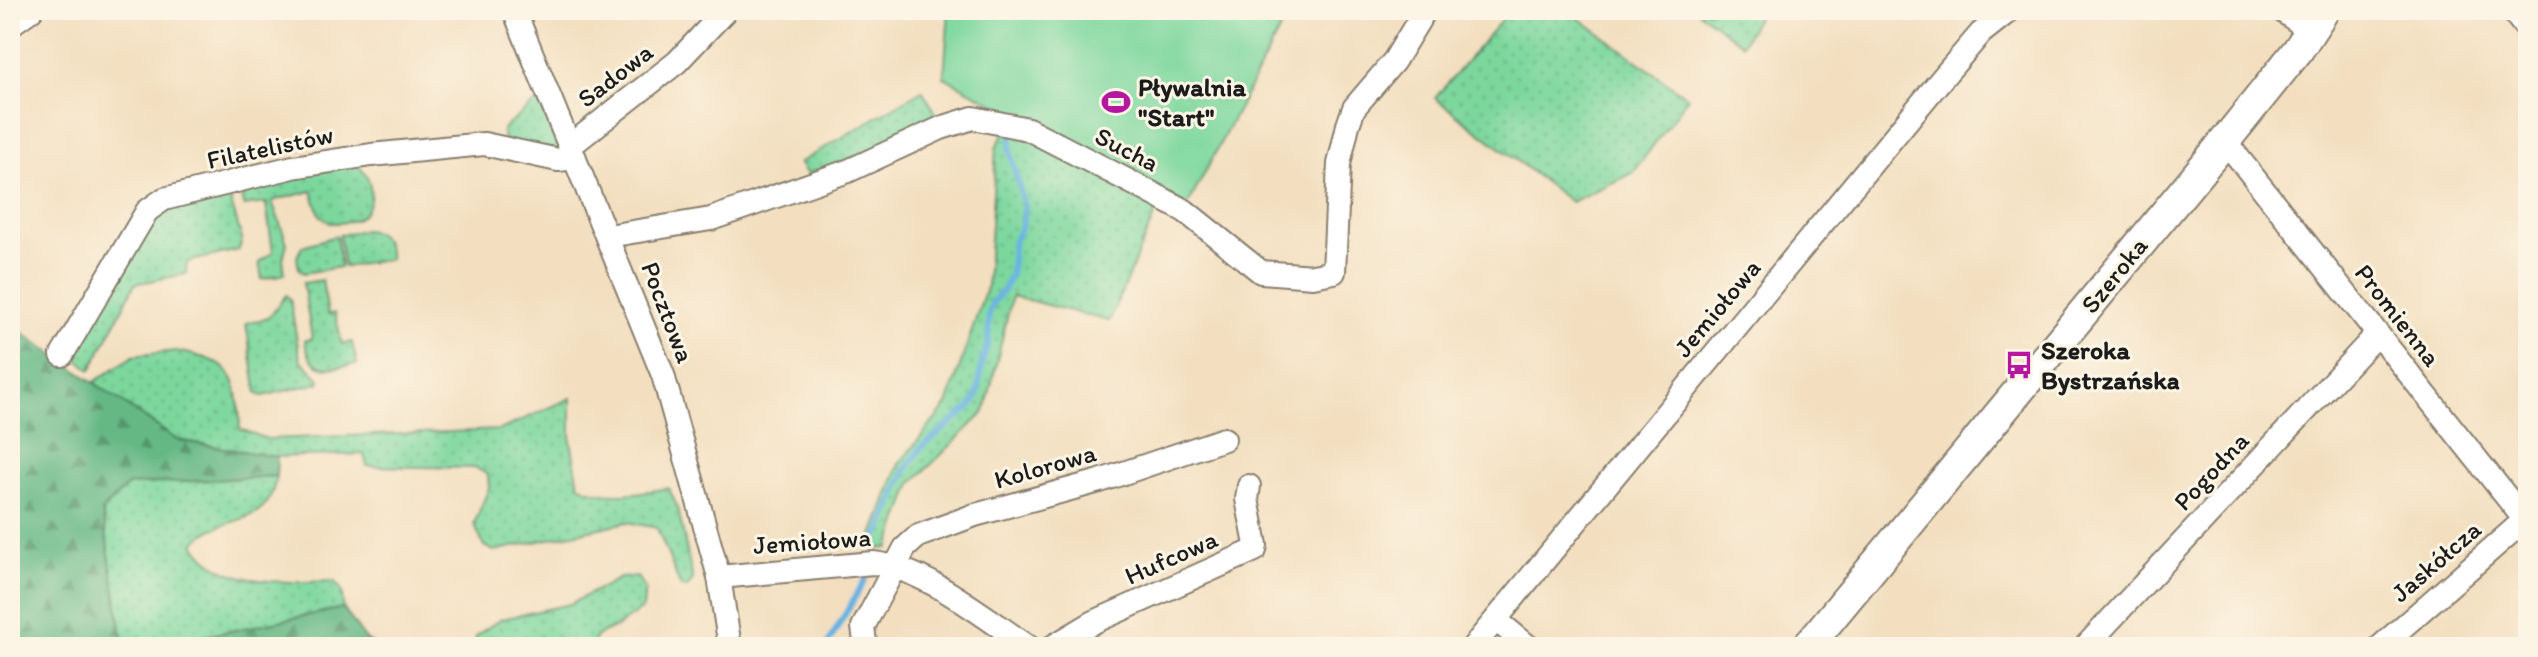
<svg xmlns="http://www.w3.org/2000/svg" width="2538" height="657" font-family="Itim,sans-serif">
<defs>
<pattern id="grass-dots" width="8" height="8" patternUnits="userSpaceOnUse" patternTransform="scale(2)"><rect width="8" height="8" fill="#7cd79d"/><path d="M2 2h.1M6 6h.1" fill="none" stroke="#6bb887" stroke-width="1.8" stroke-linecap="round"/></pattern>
<pattern id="forest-firs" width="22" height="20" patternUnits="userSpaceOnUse" patternTransform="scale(2)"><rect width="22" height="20" fill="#65b884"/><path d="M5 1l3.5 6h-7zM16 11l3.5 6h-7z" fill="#52956b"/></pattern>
</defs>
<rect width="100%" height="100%" fill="#fcf5e5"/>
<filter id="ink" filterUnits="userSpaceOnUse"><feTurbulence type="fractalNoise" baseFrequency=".0125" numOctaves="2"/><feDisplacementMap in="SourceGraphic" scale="16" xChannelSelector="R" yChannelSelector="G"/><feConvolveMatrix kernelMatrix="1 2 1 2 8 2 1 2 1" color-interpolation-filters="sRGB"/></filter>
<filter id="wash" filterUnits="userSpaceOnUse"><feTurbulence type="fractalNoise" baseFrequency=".006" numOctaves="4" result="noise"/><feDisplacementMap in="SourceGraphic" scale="32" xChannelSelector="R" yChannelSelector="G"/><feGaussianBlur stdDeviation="1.8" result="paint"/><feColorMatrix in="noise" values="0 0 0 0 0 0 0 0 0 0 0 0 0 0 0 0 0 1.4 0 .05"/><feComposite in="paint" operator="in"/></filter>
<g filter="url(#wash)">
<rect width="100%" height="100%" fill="#f3dfc0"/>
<g fill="url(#grass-dots)" stroke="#4c7a5c" stroke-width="2">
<polygon points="1510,10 1568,10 1688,98 1633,173 1571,202 1435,98"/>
<polygon points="1696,10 1761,10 1742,44"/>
<polygon points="922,90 935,111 936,118 888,145 807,174 799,163"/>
<polygon points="535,103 539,103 559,150 504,140 502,132 504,128"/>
<polygon points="1005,131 1025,135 1160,203 1109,321 1012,296 985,412 912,483 889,548 868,549 899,464 947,405 987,285 996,148"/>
<path d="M356 164C374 177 377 208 356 219 347 223 339 223 330 223L320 215 312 191 272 201 287 243 283 259 285 274 262 279 259 262 273 252 266 203 244 206 241 197 244 184Z"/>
<polygon points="227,189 242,239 239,250 187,262 186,274 135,284 91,370 75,358 149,215"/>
<path d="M364 230C383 231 387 242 390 259L344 267 339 235Z"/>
<polygon points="336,236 341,267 304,273 299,270 297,257 302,246"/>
<path d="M322 280 328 314 335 313 342 344 352 342 357 364C330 369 310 375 305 340L312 339 303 283Z"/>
<polygon points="286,295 290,299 300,359 320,379 319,383 263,396 257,394 246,323 268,318"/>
<path d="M176 351C233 362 238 372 240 429L267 439 500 430 571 398V441L579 485C606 500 640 493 669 488L678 509 693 580 687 588 681 587 657 528 627 522 494 551 484 546 474 524 489 488 488 475 476 468 367 466 364 454 277 457 177 440 93 383 133 356Z"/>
<path d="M276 476C269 532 223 511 194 543 220 589 288 582 334 581L342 591 343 608 151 647H124L102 511 128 485Z"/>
<polygon points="637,577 645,589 643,608 618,626 596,636 592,647 473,647 477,635 501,619 570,604 620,578"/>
</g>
<g fill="url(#forest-firs)" stroke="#406a50" stroke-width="2">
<polygon points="10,324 177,440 277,457 276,476 128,485 102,511 124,647 10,647"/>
<polygon points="343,608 366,640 378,647 151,647"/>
</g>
<polygon fill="#7cd79d" stroke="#4c7a5c" stroke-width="2" points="949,10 1290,10 1187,207 944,77"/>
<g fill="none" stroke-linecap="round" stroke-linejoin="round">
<g stroke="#68b2e1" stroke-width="6">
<polyline points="874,545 905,471 920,449 970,407 977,397 982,362 988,344 989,314 993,302 1004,289 1011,273 1013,244 1022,225 1024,207 1010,151 1011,134"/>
<polyline points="826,647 865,580"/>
</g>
</g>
</g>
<g filter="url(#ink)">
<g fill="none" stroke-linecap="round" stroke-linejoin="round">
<defs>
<g id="street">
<polyline points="514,10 663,375 719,577 730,647"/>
<polyline points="2281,10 2311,31"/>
<polyline points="10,25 31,10"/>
<polyline points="2225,141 2528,524"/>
<polyline points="570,146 677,62 726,10"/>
<polyline points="608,236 711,219 848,171 941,128 973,118 1028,129 1146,190 1185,211 1261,272 1313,276 1334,272 1339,164 1348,125 1354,108 1394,61 1425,10"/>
<polyline points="62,355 147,211 164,199 293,167 371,155 484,144 558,160 575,158"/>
<path d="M719 577 873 563C925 568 985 618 1029 647"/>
<polyline points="1496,620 1529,647"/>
<polyline points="868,647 865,642 863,627 905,548 918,536 975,515 1100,481 1224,439"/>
<polyline points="1052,647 1094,622 1255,550 1256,545 1247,499 1249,486"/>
<polyline points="1473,647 1944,76 1981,33 2010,10"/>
<polyline points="2085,647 2377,334"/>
<polyline points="2380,647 2528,517"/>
</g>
<g id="secondary">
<polyline points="2517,10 2528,24"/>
<polyline points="1807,647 2225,141 2298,50 2324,10"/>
</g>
</defs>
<use href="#street" stroke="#887e6e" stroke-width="26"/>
<use href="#secondary" stroke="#887e6e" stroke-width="34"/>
<use href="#street" stroke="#fff" stroke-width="22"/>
<use href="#secondary" stroke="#fff" stroke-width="30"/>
</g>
</g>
<defs>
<symbol id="stadium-bare" viewBox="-9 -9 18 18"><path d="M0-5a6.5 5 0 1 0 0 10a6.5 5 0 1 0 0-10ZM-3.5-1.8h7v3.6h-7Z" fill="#b5179e" stroke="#fcf5e5" stroke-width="2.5" paint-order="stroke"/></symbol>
<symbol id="bus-bare" viewBox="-9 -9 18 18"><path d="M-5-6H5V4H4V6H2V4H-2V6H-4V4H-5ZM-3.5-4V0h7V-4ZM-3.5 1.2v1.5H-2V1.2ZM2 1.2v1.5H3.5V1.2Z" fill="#b5179e" stroke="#fcf5e5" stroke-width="2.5" paint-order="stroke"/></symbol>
</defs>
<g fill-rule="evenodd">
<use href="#stadium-bare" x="1096" y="82" width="40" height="40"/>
<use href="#bus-bare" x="1999" y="345" width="40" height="40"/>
</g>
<g text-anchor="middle" stroke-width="6" stroke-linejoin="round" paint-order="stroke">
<g font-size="26" fill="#1c1c1c" stroke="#fcf5e5">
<text transform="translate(615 75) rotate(-38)" y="9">Sadowa</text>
<text transform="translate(270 147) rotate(-12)" y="9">Filatelistów</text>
<text transform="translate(1127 149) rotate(27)" y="9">Sucha</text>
<text transform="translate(2114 275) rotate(-51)" y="9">Szeroka</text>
<text transform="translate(1717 308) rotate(-50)" y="9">Jemiołowa</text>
<text transform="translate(668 312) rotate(69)" y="9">Pocztowa</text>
<text transform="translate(2398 315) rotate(52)" y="9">Promienna</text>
<text transform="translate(1045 466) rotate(-16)" y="9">Kolorowa</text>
<text transform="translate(2211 471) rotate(-47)" y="9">Pogodna</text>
<text transform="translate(812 541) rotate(-4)" y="9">Jemiołowa</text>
<text transform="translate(1171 557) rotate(-24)" y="9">Hufcowa</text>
<text transform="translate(2436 561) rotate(-41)" y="9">Jaskółcza</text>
</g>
<g font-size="26" font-weight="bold" fill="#1c1c1c" stroke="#fcf5e5" text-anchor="start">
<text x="1138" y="96">Pływalnia<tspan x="1138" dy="30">"Start"</tspan></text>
<text x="2041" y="359">Szeroka<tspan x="2041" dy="30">Bystrzańska</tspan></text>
</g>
</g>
<rect width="2538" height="657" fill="none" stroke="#fcf5e5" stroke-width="40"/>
</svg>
